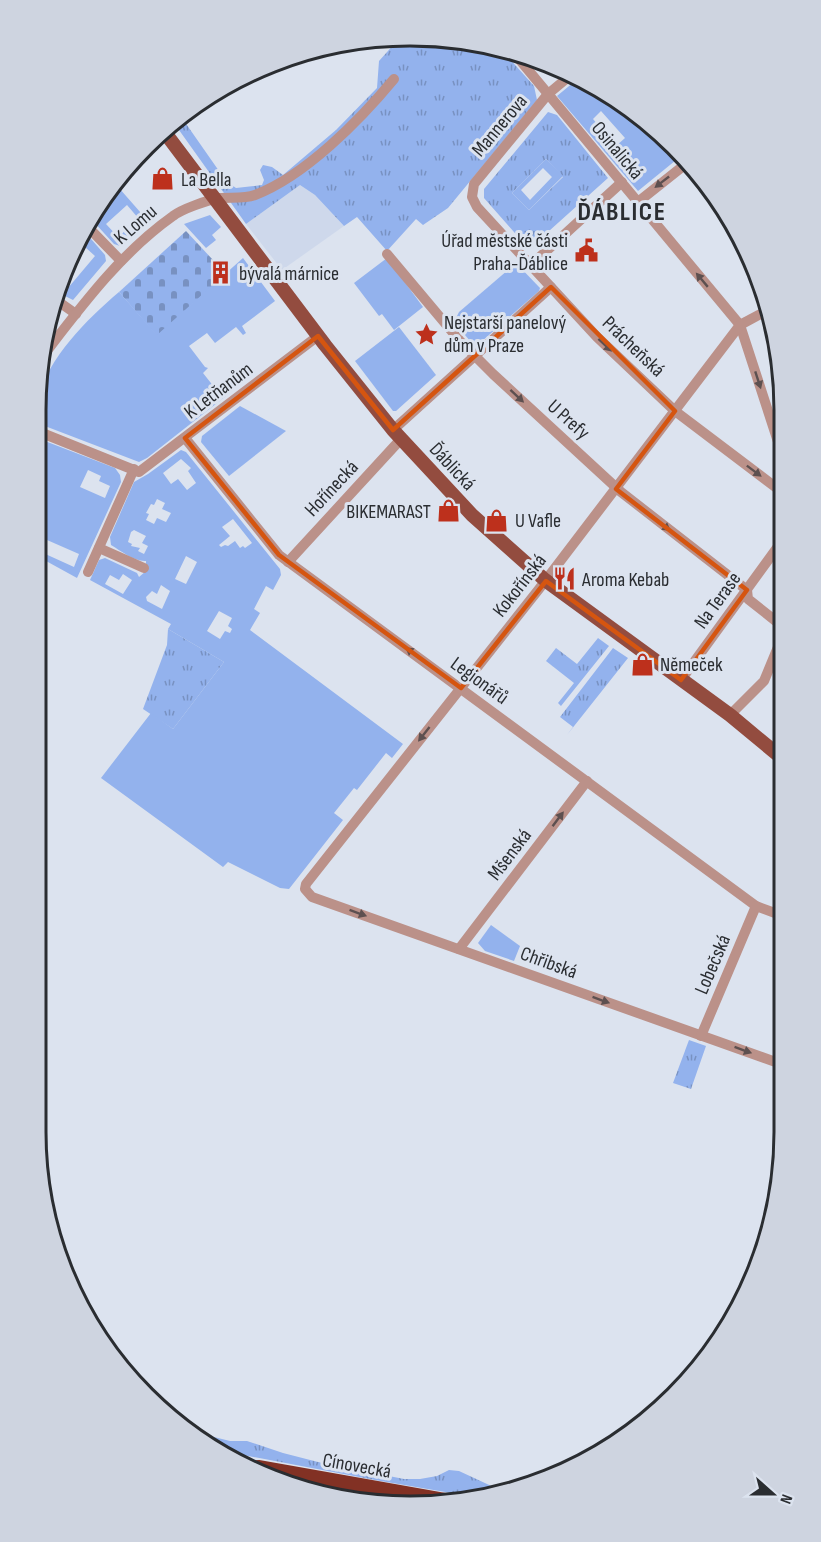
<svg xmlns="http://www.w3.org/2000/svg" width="821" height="1542" font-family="'Sofia Sans Condensed',sans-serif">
<defs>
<pattern id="grass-tufts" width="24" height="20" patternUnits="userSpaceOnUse" patternTransform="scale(1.5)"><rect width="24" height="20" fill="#93b2ed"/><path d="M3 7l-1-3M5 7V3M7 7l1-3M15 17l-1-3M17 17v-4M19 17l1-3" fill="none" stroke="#7891c1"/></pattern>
<pattern id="cemetery-stones" width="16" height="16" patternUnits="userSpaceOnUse" patternTransform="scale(1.5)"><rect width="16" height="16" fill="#93b2ed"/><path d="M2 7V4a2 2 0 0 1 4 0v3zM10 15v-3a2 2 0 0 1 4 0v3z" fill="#7891c1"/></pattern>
</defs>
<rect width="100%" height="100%" fill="#dce3ef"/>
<polygon fill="#ced8eb" points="300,185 315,195 344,226 282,270 246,224"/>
<g fill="url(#grass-tufts)" fill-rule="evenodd">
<polygon points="435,37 507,56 534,86 537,100 448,208 423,225 416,219 387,251 357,217 344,226 315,195 300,185 246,224 174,123 182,118 226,181 236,188 262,185 264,180 260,170 263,165 272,167 283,175 336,130 377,88 379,61 396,42"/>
<path d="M548 112 557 115 608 178 529 249 484 198V189ZM546 159 563 177 529 210 512 193Z"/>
<polygon points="168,629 224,662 173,729 143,709 167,645"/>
<polygon points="598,638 609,646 561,706 558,703 574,683 546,661 556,648 577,664"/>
<polygon points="613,648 628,658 567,735 573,727 560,717"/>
<polygon points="689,1040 706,1046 691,1089 673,1083"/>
<polygon points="190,1431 230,1441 247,1441 283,1453 318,1462 404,1479 420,1479 437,1476 449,1470 459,1471 500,1490 475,1496 457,1494 375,1480 217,1450 203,1443"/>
</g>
<polygon fill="url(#cemetery-stones)" points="186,231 226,274 157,336 119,292"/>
<g fill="#93b2ed" fill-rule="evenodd">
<path d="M580 77 657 129 681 156 638 191 557 96ZM601 111 625 138 616 146 593 119Z"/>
<path d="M546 159 563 176 529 210 512 193ZM543 168 552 177 530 200 521 190Z"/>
<path d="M119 188 148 221 120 246 114 244 93 221ZM127 205 139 219 132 227 128 228 129 230 127 233 125 231 118 237 106 224Z"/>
<polygon points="210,215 221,227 212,235 216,240 206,248 184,224"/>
<polygon points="85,232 105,255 106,261 73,300 61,294 64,285 68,288 95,256 85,247 81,251 79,250 71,259 75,245"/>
<path d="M243 258 275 301 242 326 246 333 243 335 236 327 215 343 207 333 189 346 205 367 208 368 203 373 218 392 226 396 147 458 139 462 37 423C37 416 35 407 37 400 49 357 86 320 119 292L157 335Z"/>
<polygon points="387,258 423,307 394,330 382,314 379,316 354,283"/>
<polygon points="516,263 540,288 539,291 481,342 474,343 470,341 454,322 459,312"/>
<polygon points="399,327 436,375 396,411 393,411 355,361"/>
<polygon points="240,406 286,431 229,476 201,442 202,436"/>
<path d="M37 438 115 468 120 475 121 482 77 578 37 556ZM88 470 101 476 99 481 110 486 105 498 80 487ZM47 540 79 554 74 567 41 552Z"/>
<path d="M181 450 186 452 280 569 281 575 273 590 266 586 254 609 260 613 250 630 403 744 392 758 386 753 357 790 354 788 334 813 343 820 289 889 280 888 228 862 223 867 101 778 151 713 173 729 224 662 168 629 171 624 90 580 99 560 105 558 137 573 139 577 146 571V561C135 562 121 551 111 545L110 537 134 482 148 474ZM181 459 191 468 188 471 196 483 187 490 178 479 171 484 163 473ZM157 499 165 503 162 509 171 513 166 522 157 518 154 524 146 520 149 514 146 513 151 504 154 505ZM233 519 252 543 245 548 243 546 240 548 235 541 228 546 225 545 221 547 219 545 230 536 222 527ZM134 530 146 536 142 543 148 546 144 554 138 551 140 548 131 546 132 544 128 542 131 532ZM186 556 197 562 186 584 175 579ZM123 574 132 580 123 594 105 584 110 575 119 580ZM161 585 170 591 162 609 147 601 146 597 152 591 157 594ZM219 611 232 618 228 626 232 629 230 633 225 631 220 639 207 631Z"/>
<polygon points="491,925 520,946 514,961 485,951 478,943"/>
</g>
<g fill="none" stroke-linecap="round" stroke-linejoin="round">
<g stroke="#bb9189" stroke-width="10">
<polyline points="519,59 740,325 782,454"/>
<polyline points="572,74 548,94 474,184 472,197 477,207 597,337 675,411 782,492"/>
<polyline points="638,202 687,163"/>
<polyline points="88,227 121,261"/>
<polyline points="387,254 460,341 493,374 621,492 747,590"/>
<polyline points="531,265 622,182"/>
<polyline points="59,302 76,314"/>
<polyline points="768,310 740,325 539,589 306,884 305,889 312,897 784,1065"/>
<path d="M46 352C83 304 122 252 173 216 182 209 208 200 219 198 231 197 245 199 255 195 305 176 360 120 394 79"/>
<polyline points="393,430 551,287"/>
<polyline points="37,431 139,472 318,336"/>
<polyline points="185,438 279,555 756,906 783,916"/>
<polyline points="99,548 144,568"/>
<polyline points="288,562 401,439"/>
<polyline points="88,572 134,469"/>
<polyline points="747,590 748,599 782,626 783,630"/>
<polyline points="681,680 782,541"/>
<polyline points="730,715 764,681 783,635"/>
<polyline points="459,949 587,781"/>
<polyline points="701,1036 756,906"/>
</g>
<polyline stroke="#934c3f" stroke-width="14" points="163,130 325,345 393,430 472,515 545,580 730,715 783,759"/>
<polyline stroke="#823124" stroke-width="16" points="258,1468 450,1502"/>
</g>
<defs><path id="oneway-solid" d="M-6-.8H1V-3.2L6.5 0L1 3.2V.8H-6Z" transform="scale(1.5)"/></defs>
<g fill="#5d5050">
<use href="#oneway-solid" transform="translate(662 182) rotate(142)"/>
<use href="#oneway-solid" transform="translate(702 280) rotate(-130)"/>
<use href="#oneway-solid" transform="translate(605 345) rotate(43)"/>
<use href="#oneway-solid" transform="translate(758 380) rotate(72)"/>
<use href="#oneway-solid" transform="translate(517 396) rotate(43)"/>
<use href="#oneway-solid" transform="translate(754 471) rotate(37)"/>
<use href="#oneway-solid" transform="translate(663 525) rotate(38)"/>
<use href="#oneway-solid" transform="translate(413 653) rotate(-144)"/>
<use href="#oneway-solid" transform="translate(424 734) rotate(128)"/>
<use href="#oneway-solid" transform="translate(558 819) rotate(-53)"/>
<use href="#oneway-solid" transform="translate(358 913) rotate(20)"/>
<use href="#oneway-solid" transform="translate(601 1000) rotate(20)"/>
<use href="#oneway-solid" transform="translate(743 1050) rotate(20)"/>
</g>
<path fill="none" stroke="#d55510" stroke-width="4.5" stroke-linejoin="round" d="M551 287 675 411 616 489 747 590 681 680 546 581 461 688 279 555 185 438 318 336 393 430Z"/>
<defs>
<symbol id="shop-bare" viewBox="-9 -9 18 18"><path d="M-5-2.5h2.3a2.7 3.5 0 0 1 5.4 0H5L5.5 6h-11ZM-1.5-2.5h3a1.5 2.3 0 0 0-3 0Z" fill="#bd301c" stroke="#dce3ef" stroke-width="2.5" paint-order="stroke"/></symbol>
<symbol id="civic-bare" viewBox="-9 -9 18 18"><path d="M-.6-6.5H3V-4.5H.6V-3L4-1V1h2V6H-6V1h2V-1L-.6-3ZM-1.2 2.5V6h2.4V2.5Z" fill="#bd301c" stroke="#dce3ef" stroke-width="2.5" paint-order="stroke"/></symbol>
<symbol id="building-bare" viewBox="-9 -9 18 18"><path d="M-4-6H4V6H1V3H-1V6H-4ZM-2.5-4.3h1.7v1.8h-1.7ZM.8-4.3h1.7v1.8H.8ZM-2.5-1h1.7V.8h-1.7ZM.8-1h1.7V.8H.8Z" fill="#bd301c" stroke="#dce3ef" stroke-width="2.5" paint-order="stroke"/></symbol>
<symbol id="sight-bare" viewBox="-9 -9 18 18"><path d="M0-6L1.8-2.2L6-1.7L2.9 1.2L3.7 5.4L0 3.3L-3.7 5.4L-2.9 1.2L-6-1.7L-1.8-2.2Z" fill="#bd301c" stroke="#dce3ef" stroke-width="2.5" paint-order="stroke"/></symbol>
<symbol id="restaurant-bare" viewBox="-9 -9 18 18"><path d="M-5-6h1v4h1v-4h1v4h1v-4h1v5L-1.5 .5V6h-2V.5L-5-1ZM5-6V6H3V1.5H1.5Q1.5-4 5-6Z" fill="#bd301c" stroke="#dce3ef" stroke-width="2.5" paint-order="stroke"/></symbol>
</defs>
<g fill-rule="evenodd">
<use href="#shop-bare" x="146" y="162" width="33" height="33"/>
<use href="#civic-bare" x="570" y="234" width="33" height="33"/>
<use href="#building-bare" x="204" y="256" width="33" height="33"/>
<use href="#sight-bare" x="410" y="318" width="33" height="33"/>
<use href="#shop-bare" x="432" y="494" width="33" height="33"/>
<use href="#shop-bare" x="480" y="504" width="33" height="33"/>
<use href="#restaurant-bare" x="548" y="562" width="33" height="33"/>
<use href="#shop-bare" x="626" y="648" width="33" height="33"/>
</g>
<g text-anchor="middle" stroke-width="6" stroke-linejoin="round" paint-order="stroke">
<g font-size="20" fill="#2a2d31" stroke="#dce3ef">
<text transform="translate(499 125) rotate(-50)" y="7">Mannerova</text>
<text transform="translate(618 150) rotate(50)" y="7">Osinalická</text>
<text transform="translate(135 224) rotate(-41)" y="7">K Lomu</text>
<text transform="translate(634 346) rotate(44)" y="7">Prácheňská</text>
<text transform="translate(218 390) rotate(-37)" y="7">K Letňanům</text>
<text transform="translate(569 419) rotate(42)" y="7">U Prefy</text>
<text transform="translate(453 466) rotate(47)" y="7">Ďáblická</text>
<text transform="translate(331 488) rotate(-47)" y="7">Hořínecká</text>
<text transform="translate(519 585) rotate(-52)" y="7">Kokořínská</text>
<text transform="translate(717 600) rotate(-54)" y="7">Na Terase</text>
<text transform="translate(480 680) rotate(36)" y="7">Legionářů</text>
<text transform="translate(509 854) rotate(-53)" y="7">Mšenská</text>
<text transform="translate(549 962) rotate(20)" y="7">Chřibská</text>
<text transform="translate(712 964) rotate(-67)" y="7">Lobečská</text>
<text transform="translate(357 1465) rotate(10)" y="7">Cínovecká</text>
</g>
<g font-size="20" fill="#2a2d31" stroke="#dce3ef" text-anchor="start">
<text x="181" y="186">La Bella</text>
<text x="568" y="247" text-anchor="end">Úřad městské části<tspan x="568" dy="23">Praha-Ďáblice</tspan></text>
<text x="239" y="280">bývalá márnice</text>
<text x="444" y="329">Nejstarší panelový<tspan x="444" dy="23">dům v Praze</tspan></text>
<text x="431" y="518" text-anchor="end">BIKEMARAST</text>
<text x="515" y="527">U Vafle</text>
<text x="582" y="586">Aroma Kebab</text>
<text x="660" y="671">Němeček</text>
</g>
<g font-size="26" font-weight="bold" letter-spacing="1.5" fill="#2a2d31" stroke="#dce3ef">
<text x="622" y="220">ĎÁBLICE</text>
</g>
</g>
<path d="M0 0H821V1542H0ZM410 46H410A364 364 0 0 1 774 410V1132A364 364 0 0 1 410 1496H410A364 364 0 0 1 46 1132V410A364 364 0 0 1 410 46Z" fill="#ced4e0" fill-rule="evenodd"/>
<path fill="none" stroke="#2a2d31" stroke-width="3" d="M410 46H410A364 364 0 0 1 774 410V1132A364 364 0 0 1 410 1496H410A364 364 0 0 1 46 1132V410A364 364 0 0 1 410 46Z"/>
<g transform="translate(773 1494) rotate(111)" stroke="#dce3ef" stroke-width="4.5" paint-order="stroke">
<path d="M0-4.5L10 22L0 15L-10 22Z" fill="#2a2d31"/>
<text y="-9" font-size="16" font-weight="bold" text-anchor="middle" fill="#2a2d31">N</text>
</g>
</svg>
